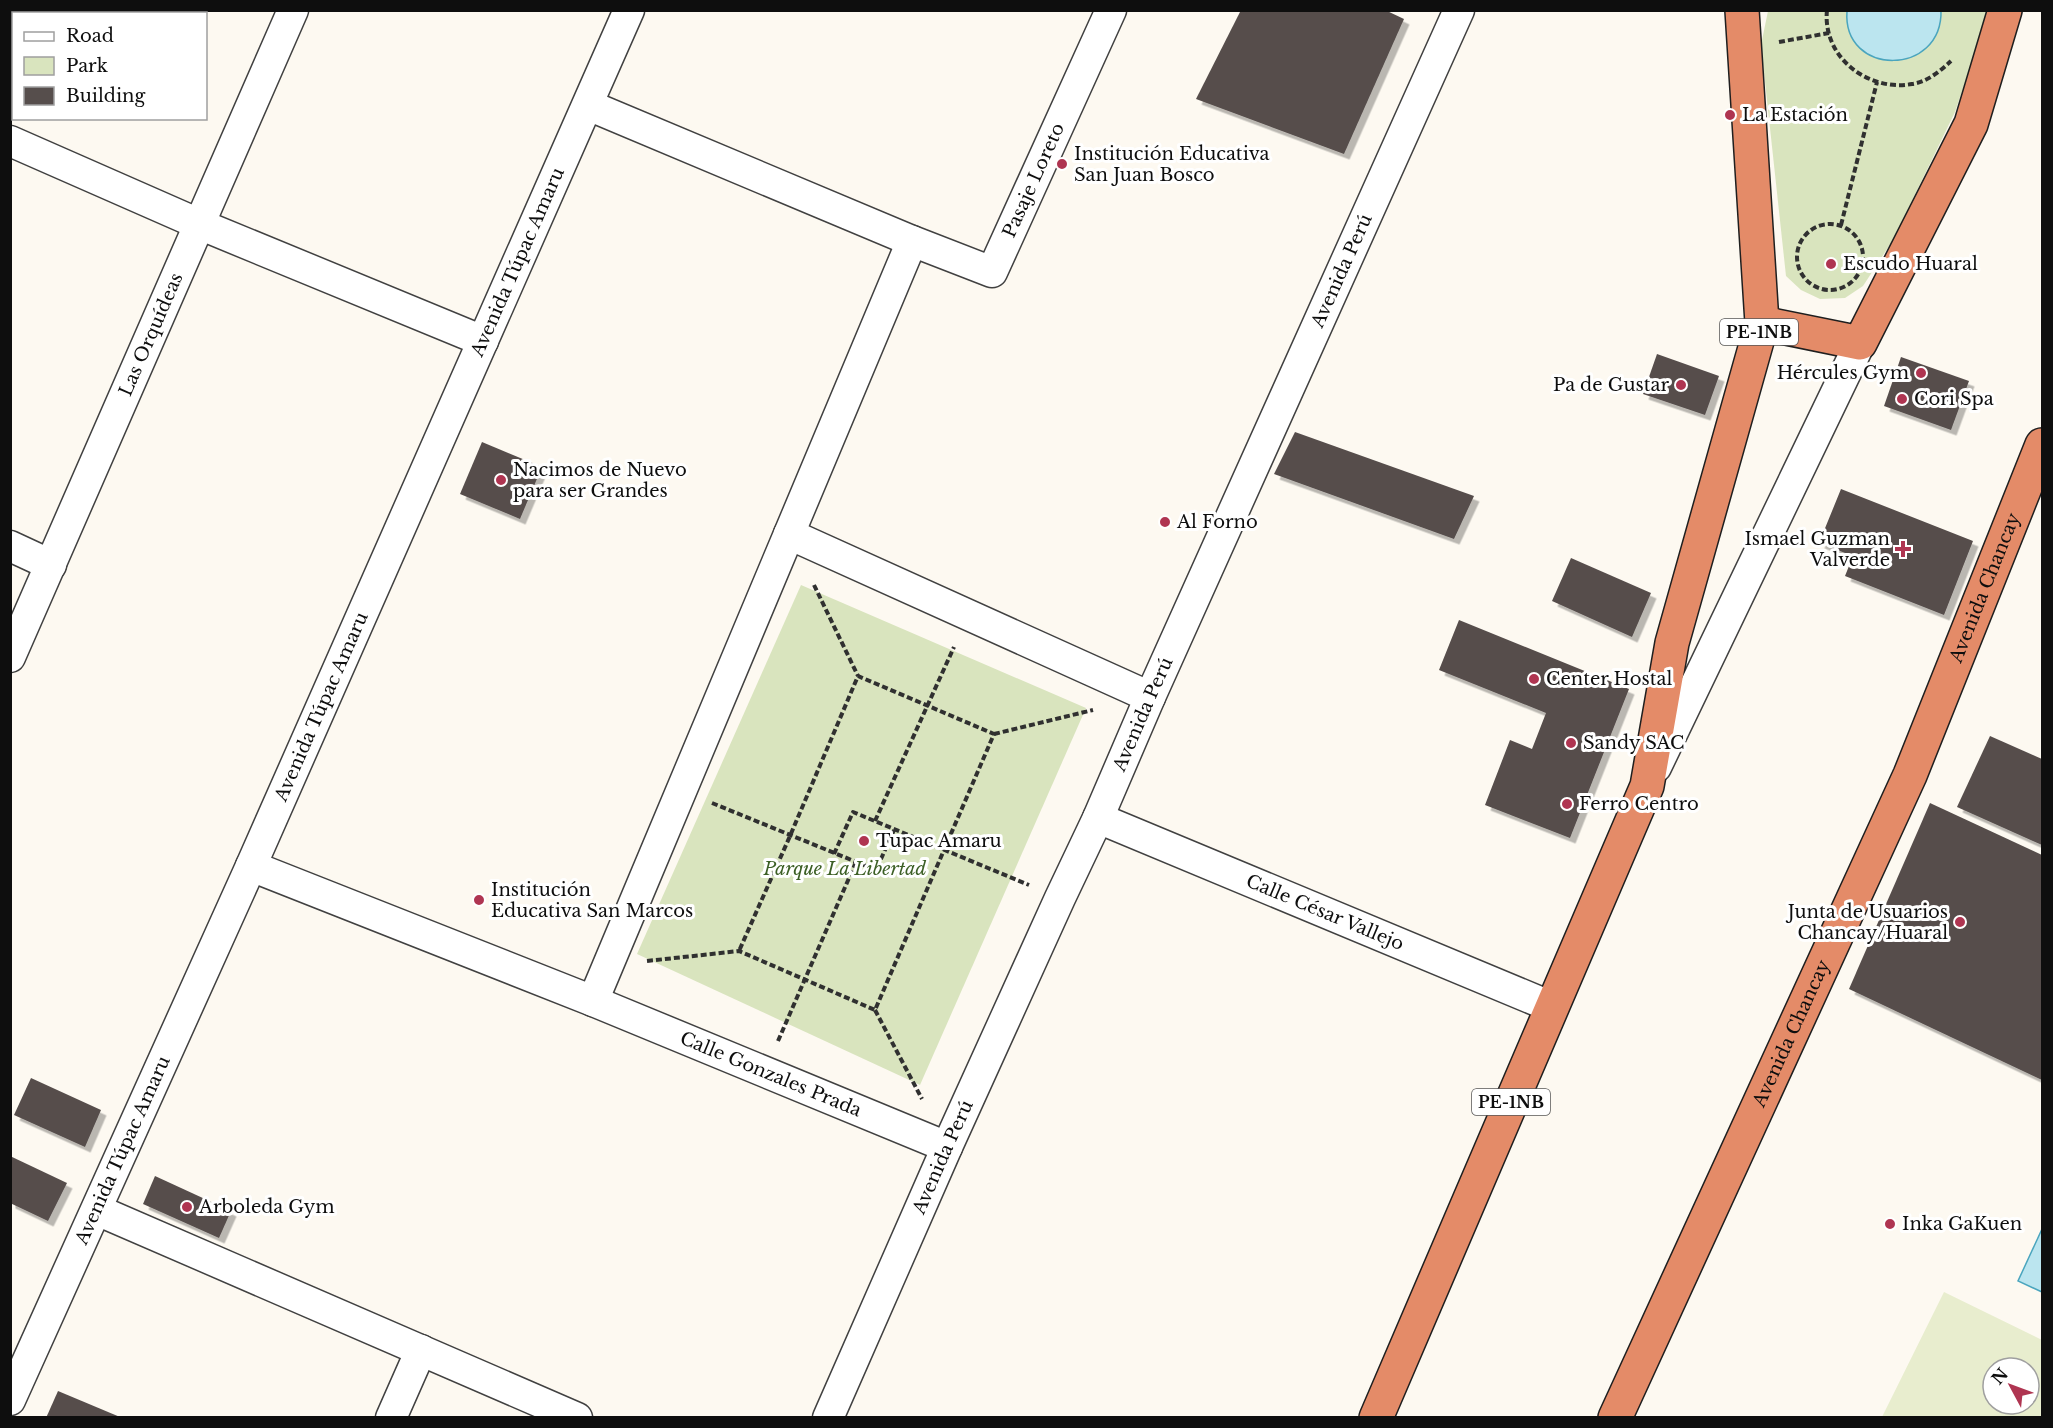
<svg xmlns="http://www.w3.org/2000/svg" width="2053" height="1428" font-family="'Libre Baskerville',serif">
<defs>
<filter id="shadow"><feDropShadow dx="5.5" dy="5.5" stdDeviation="0" flood-color="#0004"/></filter>
</defs>
<rect width="100%" height="100%" fill="#fdf9f1"/>
<g fill="#d9e4be">
<polygon points="1768,11 1989,11 1955,112 1893,240 1863,286 1845,298 1820,299 1801,290 1786,276 1761,45"/>
<polygon points="801,585 1086,708 920,1085 637,954"/>
</g>
<path fill="#e8edce" fill-rule="evenodd" d="M1944 1292 2042 1340V1417H1882ZM1993 1368H2029V1404H1993Z"/>
<g fill="#bbe5ef" stroke="#4aa5be" stroke-width="1.5">
<path d="M1941 10C1943 77 1842 77 1847 11Z"/>
<polygon points="2042,1229 2042,1292 2018,1281"/>
</g>
<g fill="#564e4c" filter="url(#shadow)">
<polygon points="1241,10 1385,10 1404,19 1344,154 1196,99"/>
<polygon points="1657,354 1719,376 1705,415 1643,394"/>
<polygon points="1901,357 1969,381 1951,430 1884,406"/>
<polygon points="1295,432 1474,496 1454,539 1274,474"/>
<polygon points="482,442 542,467 520,519 460,494"/>
<polygon points="1841,489 1973,541 1944,615 1845,576 1853,556 1819,543"/>
<polygon points="1571,558 1651,593 1632,637 1552,601"/>
<polygon points="1459,620 1629,689 1570,838 1485,805 1510,740 1532,749 1546,713 1439,670"/>
<polygon points="1990,736 2042,759 2042,845 1957,807"/>
<polygon points="1930,803 2042,855 2042,1080 1849,989"/>
<polygon points="31,1078 101,1110 85,1147 14,1115"/>
<polygon points="10,1156 67,1183 48,1221 10,1203"/>
<polygon points="155,1176 231,1211 219,1238 143,1204"/>
<polygon points="58,1391 120,1417 120,1418 46,1418"/>
</g>
<g fill="none" stroke-linecap="round" stroke-linejoin="round">
<defs>
<g id="street">
<path id="s1" d="M588 105 912 241 992 272 1111 10"/>
<polyline points="10,141 199,224 483,341"/>
<polyline points="789,534 1150,697"/>
<polyline points="10,546 51,565"/>
<path id="s2" d="M10 657 293 10"/>
<polyline points="1656,767 1860,343"/>
<path id="s3" d="M1098 818 1552 1007"/>
<path id="s4" d="M251 866 593 1001 947 1147"/>
<polyline points="593,1001 912,241"/>
<polyline points="97,1210 577,1418"/>
<path id="s5" d="M10 1400 251 866 629 10"/>
<polyline points="391,1418 421,1350"/>
<path id="s6" d="M828 1418 947 1147 1060 898 1098 818 1150 697 1459 10"/>
</g>
<g id="highway">
<polyline points="1762,323 1860,343 1971,124 2005,10"/>
<polyline points="1376,1418 1647,786 1672,643 1762,323 1742,10"/>
<path id="s7" d="M1615 1418 1910 775 2042 445"/>
</g>
</defs>
<use href="#street" stroke="#414141" stroke-width="33"/>
<use href="#highway" stroke="#1f1f1f" stroke-width="36"/>
<g stroke="#303030" stroke-width="4" stroke-dasharray="6 3" stroke-linecap="butt">
<path d="M1827 10C1822 57 1868 92 1912 84 1927 82 1939 72 1951 61"/>
<polyline points="1779,42 1829,33"/>
<circle cx="1830" cy="257" r="33"/>
<polyline points="1841,225 1877,82"/>
<polyline points="814,585 858,676"/>
<polyline points="994,734 1093,710"/>
<polyline points="712,803 876,870 894,830"/>
<polyline points="875,821 954,647"/>
<polyline points="834,854 853,812 1029,885"/>
<polyline points="647,961 739,951 875,1010 994,734 858,676 790,836 739,951"/>
<polyline points="875,1010 922,1099"/>
<polyline points="778,1041 856,862"/>
</g>
<use href="#street" stroke="#fff" stroke-width="30"/>
<use href="#highway" stroke="#e48b68" stroke-width="33"/>
</g>
<g fill="#af3551" stroke="#fff" stroke-width="2">
<circle cx="1730" cy="115" r="6"/>
<circle cx="1062" cy="164" r="6"/>
<circle cx="1831" cy="264" r="6"/>
<circle cx="1921" cy="373" r="6"/>
<circle cx="1681" cy="385" r="6"/>
<circle cx="1902" cy="399" r="6"/>
<circle cx="501" cy="480" r="6"/>
<circle cx="1165" cy="522" r="6"/>
<path d="M1900 540h6v6h6v6h-6v6h-6v-6h-6v-6h6z"/>
<circle cx="1534" cy="679" r="6"/>
<circle cx="1571" cy="743" r="6"/>
<circle cx="1567" cy="804" r="6"/>
<circle cx="864" cy="841" r="6"/>
<circle cx="479" cy="900" r="6"/>
<circle cx="1960" cy="922" r="6"/>
<circle cx="187" cy="1207" r="6"/>
<circle cx="1890" cy="1224" r="6"/>
</g>
<g text-anchor="middle" stroke-width="6" stroke-linejoin="round" paint-order="stroke">
<g fill="#fff" stroke="#565656" stroke-width="1.5">
<rect x="1720" y="319" width="78" height="26" rx="4.5"/>
<rect x="1472" y="1089" width="78" height="26" rx="4.5"/>
</g>
<g font-size="16" font-weight="bold" fill="#0e0e0e">
<text x="1759" y="338">PE-1NB</text>
<text x="1511" y="1108">PE-1NB</text>
</g>
<g font-size="18" fill="#0e0e0e" stroke="#fff" text-anchor="start">
<text x="1742" y="121">La Estación</text>
<text x="1074" y="160">Institución Educativa<tspan x="1074" dy="21">San Juan Bosco</tspan></text>
<text x="1843" y="270">Escudo Huaral</text>
<text x="1909" y="379" text-anchor="end">Hércules Gym</text>
<text x="1669" y="391" text-anchor="end">Pa de Gustar</text>
<text x="1914" y="405">Cori Spa</text>
<text x="513" y="476">Nacimos de Nuevo<tspan x="513" dy="21">para ser Grandes</tspan></text>
<text x="1177" y="528">Al Forno</text>
<text x="1890" y="545" text-anchor="end">Ismael Guzman<tspan x="1890" dy="21">Valverde</tspan></text>
<text x="1546" y="685">Center Hostal</text>
<text x="1583" y="749">Sandy SAC</text>
<text x="1579" y="810">Ferro Centro</text>
<text x="876" y="847">Tupac Amaru</text>
<text x="491" y="896">Institución<tspan x="491" dy="21">Educativa San Marcos</tspan></text>
<text x="1948" y="918" text-anchor="end">Junta de Usuarios<tspan x="1948" dy="21">Chancay/Huaral</tspan></text>
<text x="199" y="1213">Arboleda Gym</text>
<text x="1902" y="1230">Inka GaKuen</text>
</g>
<g font-size="18" fill="#0e0e0e" stroke="#fff">
<text dy="6" stroke="none"><textPath href="#s1" startOffset="538">Pasaje Loreto</textPath></text>
<text dy="6" stroke="none"><textPath href="#s5" startOffset="1246">Avenida Túpac Amaru</textPath></text>
<text dy="6" stroke="none"><textPath href="#s6" startOffset="1257">Avenida Perú</textPath></text>
<text dy="6" stroke="none"><textPath href="#s2" startOffset="352">Las Orquídeas</textPath></text>
<text dy="6" stroke="none"><textPath href="#s7" startOffset="909">Avenida Chancay</textPath></text>
<text dy="6" stroke="none"><textPath href="#s5" startOffset="760">Avenida Túpac Amaru</textPath></text>
<text dy="6" stroke="none"><textPath href="#s6" startOffset="771">Avenida Perú</textPath></text>
<text dy="6" stroke="none"><textPath href="#s3" startOffset="246">Calle César Vallejo</textPath></text>
<text dy="6" stroke="none"><textPath href="#s7" startOffset="423">Avenida Chancay</textPath></text>
<text dy="6" stroke="none"><textPath href="#s4" startOffset="560">Calle Gonzales Prada</textPath></text>
<text dy="6" stroke="none"><textPath href="#s5" startOffset="274">Avenida Túpac Amaru</textPath></text>
<text dy="6" stroke="none"><textPath href="#s6" startOffset="285">Avenida Perú</textPath></text>
</g>
<g font-size="18" font-style="italic" fill="#3c5f25" stroke="#fff">
<text x="845" y="875">Parque La Libertad</text>
</g>
</g>
<rect width="2053" height="1428" fill="none" stroke="#0e0e0e" stroke-width="24"/>
<rect x="12" y="12" width="195" height="108" fill="#ffffff" stroke="#9f9f9f" stroke-width="1.5"/>
<rect x="24" y="32" width="30" height="9" fill="#ffffff" stroke="#9f9f9f" stroke-width="1.5"/>
<text x="66" y="42" font-size="18" fill="#0e0e0e">Road</text>
<rect x="24" y="57" width="30" height="18" fill="#d9e4be" stroke="#9f9f9f" stroke-width="1.5"/>
<text x="66" y="72" font-size="18" fill="#0e0e0e">Park</text>
<rect x="24" y="87" width="30" height="18" fill="#564e4c" stroke="#9f9f9f" stroke-width="1.5"/>
<text x="66" y="102" font-size="18" fill="#0e0e0e">Building</text>
<g transform="translate(2011 1386) rotate(311)"><circle r="28" fill="#ffffff" stroke="#9f9f9f" stroke-width="1.5"/>
<path d="M0-4.5L10 22L0 15L-10 22Z" fill="#af3551"/>
<text y="-9" font-size="16" font-weight="bold" text-anchor="middle" fill="#0e0e0e">N</text>
</g>
</svg>
